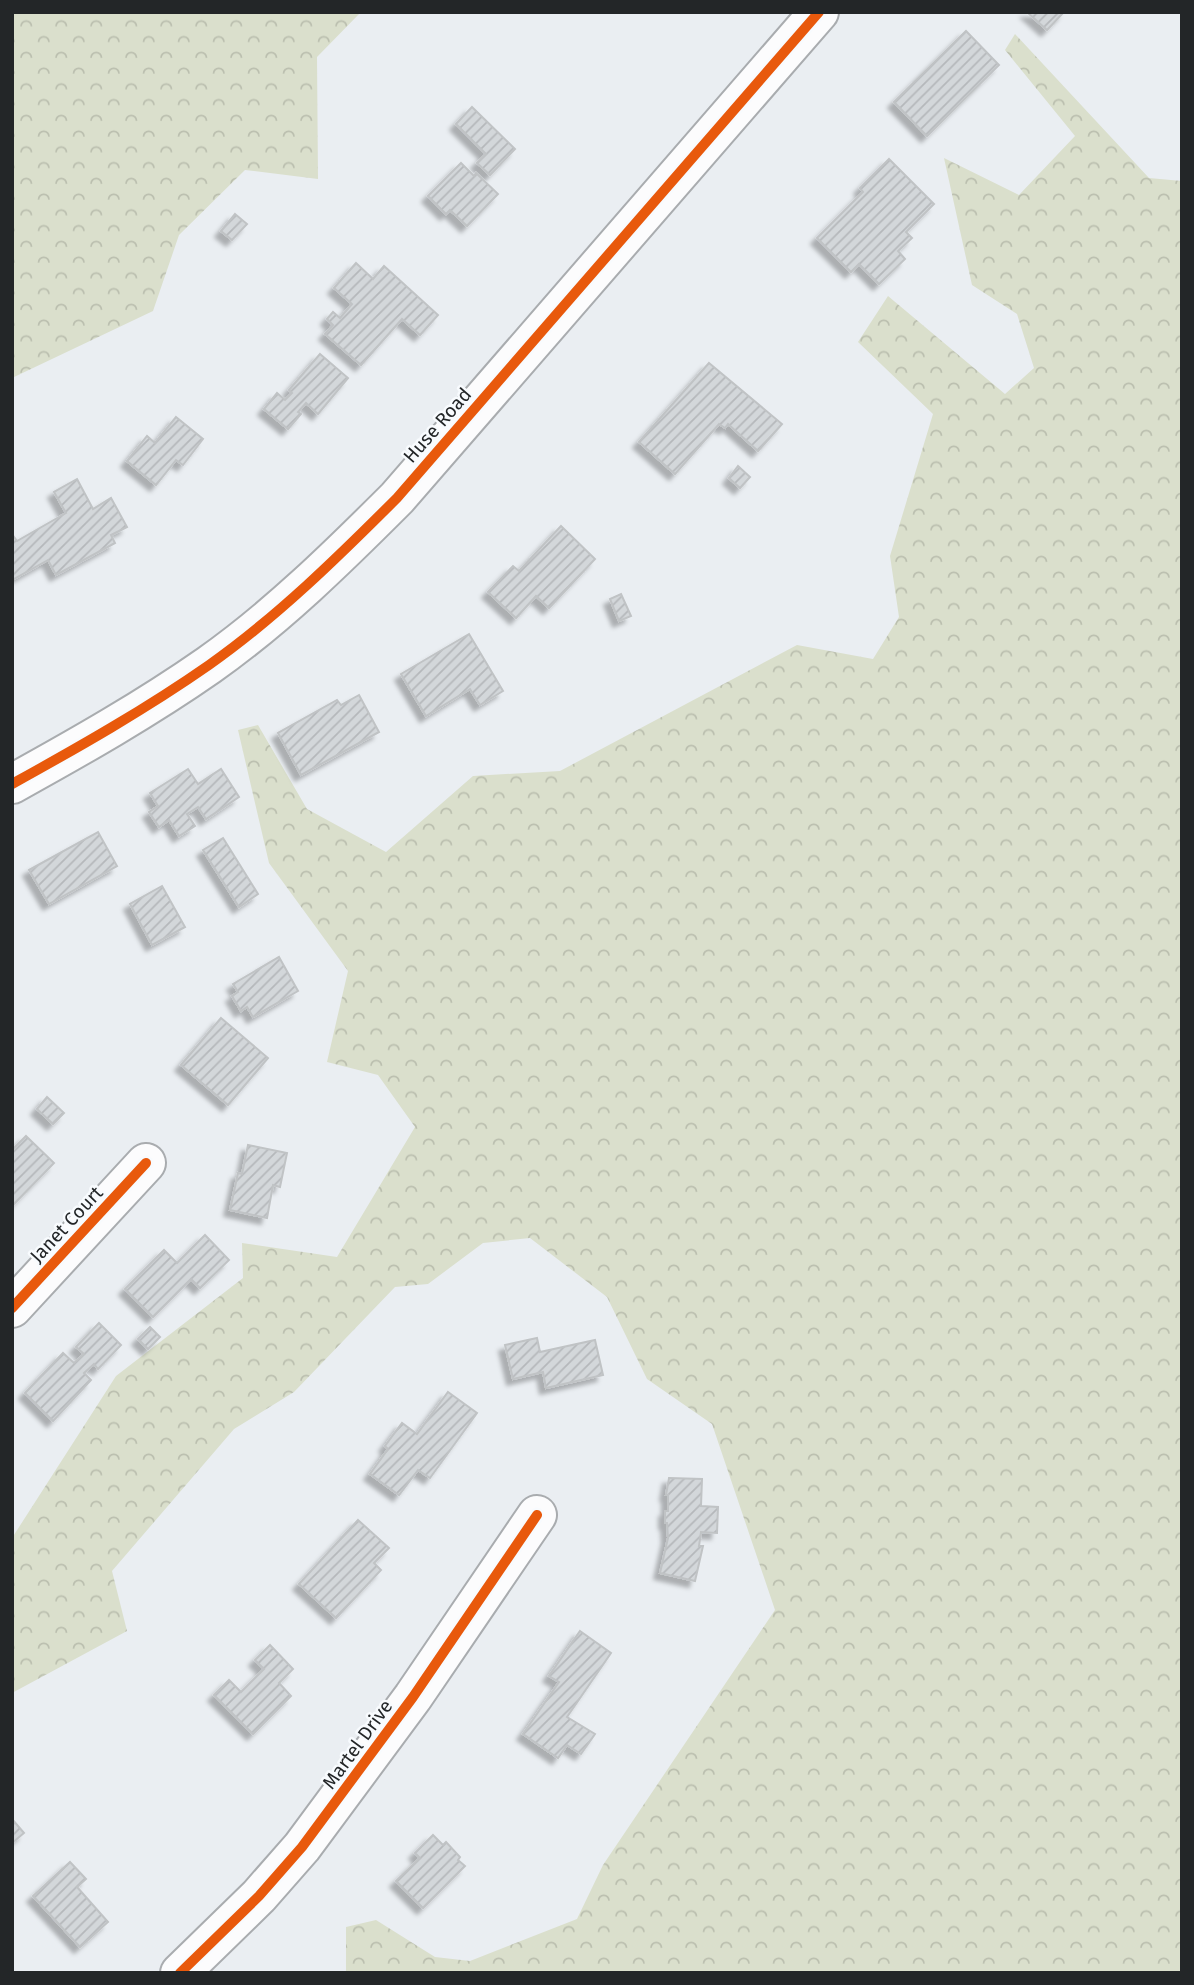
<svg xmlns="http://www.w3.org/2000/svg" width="1194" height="1985" font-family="'Fira Sans',sans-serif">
<defs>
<pattern id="forest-crowns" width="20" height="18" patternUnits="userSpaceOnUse" patternTransform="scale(1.75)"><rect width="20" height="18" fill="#dadfcc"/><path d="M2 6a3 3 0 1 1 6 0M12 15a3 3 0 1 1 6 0" fill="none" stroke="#bbbfaf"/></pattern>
<pattern id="building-hatch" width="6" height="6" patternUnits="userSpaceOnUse" patternTransform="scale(1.75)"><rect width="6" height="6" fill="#d3d7da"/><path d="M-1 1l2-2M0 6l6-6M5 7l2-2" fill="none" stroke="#b5b8bb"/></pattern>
<filter id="shadow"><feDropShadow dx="-6" dy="6" stdDeviation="2" flood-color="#0004"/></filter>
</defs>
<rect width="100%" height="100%" fill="#eaeef2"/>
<g fill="url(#forest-crowns)">
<polygon points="12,12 361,12 317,57 318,179 245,170 179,235 153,311 12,378"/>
<polygon points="1015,34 1149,178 1182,181 1182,1973 346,1973 346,1927 376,1920 435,1957 470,1961 577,1919 603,1865 775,1610 712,1424 647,1379 607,1297 530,1238 483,1243 428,1284 395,1287 294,1392 234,1429 112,1571 127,1631 12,1693 12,1538 116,1376 243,1278 242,1243 337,1257 415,1127 378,1075 327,1062 348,971 269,863 238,730 258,725 307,809 386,852 473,776 560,771 797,645 873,659 899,617 890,556 933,414 858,342 888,296 1005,394 1034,368 1017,314 972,285 944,158 1019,195 1075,136 1005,50"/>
</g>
<g fill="url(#building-hatch)" stroke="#c0c3c5" stroke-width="2" filter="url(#shadow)">
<polygon points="1027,12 1064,12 1047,30"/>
<polygon points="966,31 999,65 927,136 894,102"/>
<polygon points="472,107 515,149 490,175 477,163 486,154 456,124"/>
<polygon points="889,159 934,204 906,232 912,238 898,251 905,259 879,284 859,264 851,272 817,238 863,192 860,188"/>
<polygon points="461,163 474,176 476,173 498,194 467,226 450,210 446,214 428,196"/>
<polygon points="235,214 247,224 232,240 221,231"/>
<polygon points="356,263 373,279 384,266 438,315 420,335 402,319 361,365 325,334 333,325 327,319 333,312 340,318 352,304 334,288"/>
<polygon points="320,354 348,378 318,414 306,403 298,412 301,414 288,429 264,409 277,393 285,400 292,393 289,390"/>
<polygon points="709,363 782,424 758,451 728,424 725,428 719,424 675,474 639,442"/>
<polygon points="176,417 203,439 183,465 176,460 156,485 127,461 147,436 155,443"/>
<polygon points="738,466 750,477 740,488 729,478"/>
<polygon points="77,479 93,509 111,498 127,527 111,535 115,543 56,575 48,560 12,580 12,534 17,541 66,513 54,492"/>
<polygon points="561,526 595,559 549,608 536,596 516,618 488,592 513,566 519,571"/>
<polygon points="621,594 631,616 619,621 610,599"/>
<polygon points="469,634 503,691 480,705 470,689 426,716 401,674"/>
<polygon points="359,695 379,732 301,775 278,733 337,700 341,705"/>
<polygon points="188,769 198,784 221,769 239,797 206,819 198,807 187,814 195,826 179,836 169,820 159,827 149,812 158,806 150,793"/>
<polygon points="98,832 117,866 49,904 29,870"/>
<polygon points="223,838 258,894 239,907 203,850"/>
<polygon points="162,886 185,927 152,945 130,904"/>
<polygon points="279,957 298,991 253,1017 247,1007 241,1011 232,996 238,992 233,984"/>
<polygon points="221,1018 268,1058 228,1105 181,1065"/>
<polygon points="47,1097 64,1113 53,1124 37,1109"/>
<polygon points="26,1136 54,1163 12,1206 12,1150"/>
<polygon points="248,1145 287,1153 280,1187 273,1185 267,1218 230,1210 238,1173 242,1174"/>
<polygon points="205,1235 229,1260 200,1288 191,1279 153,1317 125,1289 164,1250 177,1263"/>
<polygon points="99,1323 121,1345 98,1369 94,1364 84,1373 91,1380 53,1421 25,1393 63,1353 74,1363 84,1354 76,1347"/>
<polygon points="150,1327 160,1337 148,1349 138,1339"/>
<polygon points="537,1338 540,1352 595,1340 603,1375 546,1388 543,1372 513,1379 505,1345"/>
<polygon points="448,1392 477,1413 430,1478 418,1470 399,1495 370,1474 388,1449 385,1446 402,1423 417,1434"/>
<polygon points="669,1478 702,1479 701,1506 718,1507 717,1533 701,1532 699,1546 703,1546 695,1581 660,1573 668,1538 667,1523 665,1523 665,1511 668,1511 668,1495 666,1495"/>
<polygon points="358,1520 389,1548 374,1563 381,1570 336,1618 299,1584"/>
<polygon points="580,1631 611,1653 567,1717 595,1734 581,1754 567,1745 558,1758 523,1734 559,1682 549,1676"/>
<polygon points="270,1645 293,1669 279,1683 291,1696 253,1734 214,1695 229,1680 241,1692 264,1669 255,1660"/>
<polygon points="12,1819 24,1833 12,1843"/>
<polygon points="433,1835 443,1845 446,1842 460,1857 458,1860 465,1866 423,1908 396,1881 420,1858 415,1853"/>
<polygon points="70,1862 86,1879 77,1887 108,1922 80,1947 33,1896"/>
</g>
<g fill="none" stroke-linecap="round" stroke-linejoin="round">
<defs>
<g id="minor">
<path d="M12,784c67,-37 134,-75 197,-119 68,-48 129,-108 188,-167l422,-486"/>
<polyline points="12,1308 146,1163"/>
<polyline points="180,1973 259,1896 302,1847 413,1697 537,1515"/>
</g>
</defs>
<use href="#minor" stroke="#a9acaf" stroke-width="42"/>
<use href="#minor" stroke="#fcfcfd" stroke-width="38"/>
<defs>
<g id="cycleway">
<path d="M12,784c67,-37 134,-75 197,-119 68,-48 129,-108 188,-167l422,-486"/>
<polyline points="12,1308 146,1163"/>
<polyline points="180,1973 259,1896 302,1847 413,1697 537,1515"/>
</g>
</defs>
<use href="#cycleway" stroke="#f8fbfe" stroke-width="15"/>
<use href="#cycleway" stroke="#e8590c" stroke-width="10"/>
</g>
<g text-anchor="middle" stroke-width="5" stroke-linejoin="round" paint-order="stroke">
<g font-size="19" fill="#232628" stroke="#f8fbfe">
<text transform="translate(437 425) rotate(-49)" y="7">Huse Road</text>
<text transform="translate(66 1224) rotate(-47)" y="7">Janet Court</text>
<text transform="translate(357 1744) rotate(-54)" y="7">Martel Drive</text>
</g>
</g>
<rect width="1194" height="1985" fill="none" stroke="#232628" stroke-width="28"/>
</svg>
